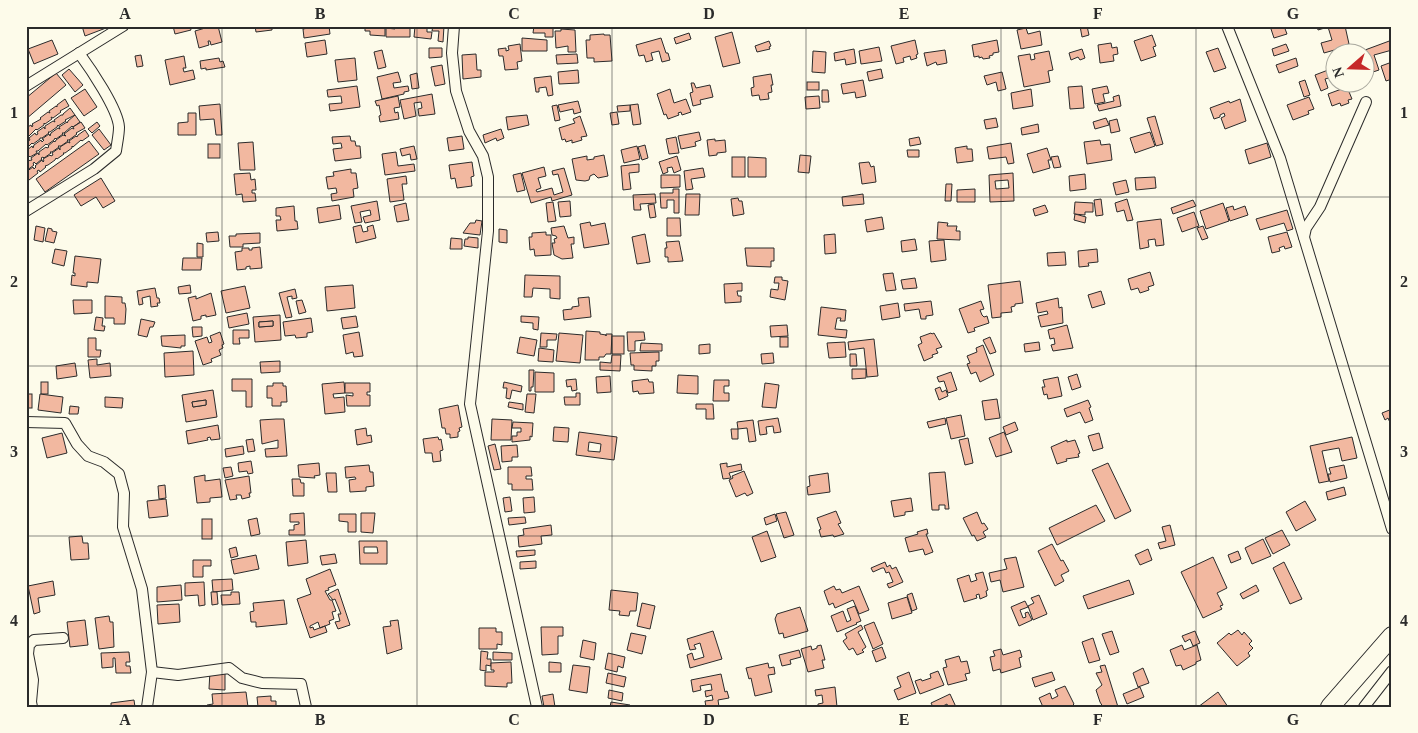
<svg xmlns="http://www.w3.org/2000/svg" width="1418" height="733" font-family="Georgia,serif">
<rect width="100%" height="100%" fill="#fdfbea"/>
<g fill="#f2b8a0" stroke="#2b2b2b" fill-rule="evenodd">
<polygon points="82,26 105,26 106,28 85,36"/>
<polygon points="173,26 190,26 191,30 175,34"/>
<polygon points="212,26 218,26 222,42 211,45 210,41 208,41 209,45 199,48 195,31"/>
<polygon points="255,26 272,26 272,30 256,32"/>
<polygon points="319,26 329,26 330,34 304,38 303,29"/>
<polygon points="365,26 385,26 385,36 370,35 370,31 365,31"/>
<polygon points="396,26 410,26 410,37 386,37 386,28 395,29"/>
<polygon points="415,26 427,26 427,32 432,32 431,39 414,37"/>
<polygon points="433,26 444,26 443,42 438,41 439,31 432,31"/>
<polygon points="534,26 553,26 553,37 545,37 545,33 533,33"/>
<polygon points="1080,26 1087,26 1089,35 1082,37"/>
<polygon points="1270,26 1284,26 1287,34 1274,38"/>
<polygon points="1317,26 1345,26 1349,44 1345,45 1345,47 1324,53 1321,43 1332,40 1328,27 1318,30"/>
<polygon points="1026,28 1028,34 1040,31 1042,45 1021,49 1017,30"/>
<polygon points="561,29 575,30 576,52 568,52 568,46 556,48 555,31 561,31"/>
<polygon points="732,32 740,63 723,67 715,37"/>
<polygon points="689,33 691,39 676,44 674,38"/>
<polygon points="604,34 604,35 610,35 612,61 594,62 594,58 587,58 586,40 590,40 590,35"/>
<polygon points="1152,35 1156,46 1153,47 1156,56 1141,61 1134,41"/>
<polygon points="522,38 547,40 547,51 522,51"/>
<polygon points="661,38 666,53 668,53 670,60 662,62 659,51 651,53 653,60 646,62 644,55 639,56 636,45"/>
<polygon points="52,40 58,54 34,64 28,49"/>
<polygon points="325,40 327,54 307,57 305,43"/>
<polygon points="915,40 918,54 916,55 917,58 911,60 910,56 903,58 904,62 896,64 891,46"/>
<polygon points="997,40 999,52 993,53 993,55 989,56 990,58 983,59 982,57 979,58 979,56 974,57 972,45"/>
<polygon points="1392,40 1392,50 1374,55 1379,70 1373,72 1365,50"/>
<polygon points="769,41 771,46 769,47 770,49 757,52 755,46"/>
<polygon points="1111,43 1112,48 1117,47 1118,54 1113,55 1114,61 1100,63 1098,45"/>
<polygon points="520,44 522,61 517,62 518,69 505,70 503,56 499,56 498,49 506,48 506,51 509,50 508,46"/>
<polygon points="1286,44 1289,51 1274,56 1272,49"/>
<polygon points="879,47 882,61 861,64 859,51"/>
<polygon points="429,48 442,48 442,57 429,58"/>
<polygon points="1218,48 1226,68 1214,72 1206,52"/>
<polygon points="854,49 856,63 846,65 845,59 835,61 834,53"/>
<polygon points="1082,49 1085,58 1080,60 1078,57 1071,60 1069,53"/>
<polygon points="382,50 386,67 378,69 374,52"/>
<polygon points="945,50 947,63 937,65 936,62 927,66 924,53"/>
<polygon points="813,51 826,52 825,73 812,72"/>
<polygon points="1049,51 1053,70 1048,71 1050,82 1024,87 1018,56 1030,54 1031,60 1035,59 1034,54"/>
<polygon points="476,54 477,70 481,70 481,77 463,79 462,55"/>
<polygon points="577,54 578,63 557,64 556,55"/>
<polygon points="141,55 143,66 137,67 135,56"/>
<polygon points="184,56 186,68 183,68 184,72 193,70 195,79 170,85 165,60"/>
<polygon points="219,58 220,62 223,61 225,67 206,70 206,68 201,69 200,61"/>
<polygon points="355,58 357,80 338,82 335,60"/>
<polygon points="1296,58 1298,66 1279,73 1276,65"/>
<polygon points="1392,62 1392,79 1386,81 1381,66"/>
<polygon points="442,65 445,84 435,86 431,67"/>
<polygon points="1336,67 1336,76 1325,79 1328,88 1321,91 1315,75"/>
<polygon points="69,69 83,85 75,92 62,75"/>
<polygon points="881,69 883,78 869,81 867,72"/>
<polygon points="578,70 579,83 559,84 558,72"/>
<polygon points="398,72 401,82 393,83 394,88 408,86 409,91 404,92 404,94 382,99 377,77"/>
<polygon points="1002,72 1006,89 998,91 996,82 987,85 984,76"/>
<polygon points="56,73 66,85 26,119 26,98"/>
<polygon points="417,73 419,88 412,89 410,75"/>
<polygon points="771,74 773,85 771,85 772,92 768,93 769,99 760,100 759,95 752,96 751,88 754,87 753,77"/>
<polygon points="551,76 553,95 548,96 546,87 539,88 539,92 536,92 534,78"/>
<polygon points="863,80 866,96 856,98 855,92 843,94 841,84"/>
<polygon points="1305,80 1310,95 1304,97 1299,82"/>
<rect x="807" y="82" width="12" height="8"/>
<polygon points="691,83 694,83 696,88 710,85 713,97 700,100 701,104 693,106 690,93 693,92"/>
<polygon points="357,86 360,107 330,111 329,104 342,103 341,96 328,97 327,90"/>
<polygon points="1082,86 1084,108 1070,109 1068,87"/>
<polygon points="1107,86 1109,93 1103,94 1105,102 1095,104 1092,89"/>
<polygon points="1347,87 1352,99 1348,100 1349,103 1341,106 1340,103 1332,106 1328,94"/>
<polygon points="85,89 97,107 84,116 71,98"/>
<polygon points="670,89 674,103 686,99 691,112 682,115 681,112 678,113 679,115 668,119 666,114 664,115 657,94"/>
<polygon points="1031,89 1033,106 1013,109 1011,93"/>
<polygon points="822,90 828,90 829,102 822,102"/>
<polygon points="432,94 435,114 419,116 418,109 422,108 421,102 414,103 416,116 404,119 400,100"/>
<polygon points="1119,95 1121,106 1099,111 1097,105 1114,101 1113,97"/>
<polygon points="398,96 400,107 394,108 395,113 398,112 399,119 380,122 379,116 381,115 379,105 377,106 375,101"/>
<polygon points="819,96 820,108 806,109 805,97"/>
<polygon points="1309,97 1314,109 1308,111 1309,114 1293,120 1287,105"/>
<polygon points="65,99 69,106 60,111 61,112 53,118 51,117 52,119 45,124 44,123 44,125 37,130 36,129 29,136 28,135 26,136 26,128 31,125 32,127 33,125 32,124 41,119 40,118 48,112 50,113 49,111 56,106 57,107 57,105"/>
<polygon points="1240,99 1246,121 1225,129 1221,118 1225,116 1224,113 1220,115 1220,117 1214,119 1210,108 1229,101 1230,103"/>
<polygon points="578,101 581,112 574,114 573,109 560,112 558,105"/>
<polygon points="220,104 222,135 216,135 214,119 200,120 199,106"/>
<polygon points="638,104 641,124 633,125 630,105"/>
<polygon points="557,105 560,120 555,121 552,106"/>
<polygon points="630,105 630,111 618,112 617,106"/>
<polygon points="70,108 75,115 65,120 66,121 58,126 58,125 57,127 50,132 48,132 49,133 42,138 40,138 40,139 33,144 32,143 26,149 26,140 28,141 30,140 29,138 35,133 36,135 38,134 37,132 44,127 45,129 45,126 53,121 55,122 54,120 61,115 63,115 63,114"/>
<polygon points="617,112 619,124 612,125 610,113"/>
<polygon points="188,113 196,113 196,135 178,135 178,123 188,122"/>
<polygon points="75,115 80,122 73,127 72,126 64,133 62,133 63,134 56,139 55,138 54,140 47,145 46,144 38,151 36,151 37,153 30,157 29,156 27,157 29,158 26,160 26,151 32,146 33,148 34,145 41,140 42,142 44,140 42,139 49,134 50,136 51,133 58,128 60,129 59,127 67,122 67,123 68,121"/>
<polygon points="527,115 529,125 508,130 506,117"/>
<polygon points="580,116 587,136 581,137 582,140 572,143 572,140 566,142 565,139 562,140 559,128 575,123 573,119"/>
<polygon points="1155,116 1163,144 1156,146 1147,118"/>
<polygon points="996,118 998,127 986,129 984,120"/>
<polygon points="1106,118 1109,125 1095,129 1093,122"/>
<polygon points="1117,119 1120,131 1111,133 1109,121"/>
<polygon points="81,122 85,128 76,133 77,134 69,140 67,140 68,141 61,146 58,146 59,147 52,152 50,152 51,153 44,158 43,157 41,158 42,159 36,164 34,162 33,164 34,165 26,171 26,161 32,160 31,158 38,153 39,155 39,152 46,147 47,148 49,147 48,146 54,141 55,142 56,140 63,135 66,136 64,134 72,128 74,129 73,127"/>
<polygon points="97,122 100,126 92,133 88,129"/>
<polygon points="1038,124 1039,132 1022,135 1021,128"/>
<polygon points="99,129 111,145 104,150 92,135"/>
<polygon points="501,129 504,138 497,141 496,138 485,143 483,135"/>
<polygon points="85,130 89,136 82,141 81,140 73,147 72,146 72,148 65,153 63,153 64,154 57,159 56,158 55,160 48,165 45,166 46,167 40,172 39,170 37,171 38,173 29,180 26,176 26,172 33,167 34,169 36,167 35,166 42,160 43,162 44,161 43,159 50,155 51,156 53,155 52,153 59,148 60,150 60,147 68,142 70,143 69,141 76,136 77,137 78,135"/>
<polygon points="699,132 701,140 695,142 696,146 681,149 678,136"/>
<polygon points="1150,132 1155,146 1135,153 1130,138"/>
<polygon points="350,136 351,141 355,141 356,146 360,146 361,158 335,161 333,149 342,148 341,143 333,144 332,137"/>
<polygon points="462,136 464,149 449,151 447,138"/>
<polygon points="676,137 679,153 669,154 666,139"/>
<polygon points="919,137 921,144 910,146 909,139"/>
<polygon points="715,139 715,141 725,140 726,152 717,153 717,155 709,156 707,140"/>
<polygon points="1100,140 1101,145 1110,144 1112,160 1087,164 1084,142"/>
<polygon points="89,141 99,154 45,192 36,179"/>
<polygon points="253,142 255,170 240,170 238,143"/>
<polygon points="1011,143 1014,163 1008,164 1006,157 989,159 987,147"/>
<polygon points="1267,143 1271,157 1249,164 1245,150"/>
<rect x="208" y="144" width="12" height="14"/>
<polygon points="645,145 648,158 642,160 638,147"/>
<polygon points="414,146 417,159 411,160 410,154 402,156 400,149"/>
<polygon points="637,146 640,159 624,163 621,150"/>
<polygon points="967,146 967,149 972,149 973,161 957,163 955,148"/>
<polygon points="1047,148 1051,160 1048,160 1050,168 1033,173 1027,154"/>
<polygon points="907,150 919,150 919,157 908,157"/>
<polygon points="396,152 398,166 414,164 415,171 385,175 382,154"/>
<polygon points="604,155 608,176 598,178 594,174 590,176 589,180 585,181 576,180 572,159 587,156 587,160 594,159 594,157"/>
<polygon points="800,155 811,156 809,173 798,172"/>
<polygon points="677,156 681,170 674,173 672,167 667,168 668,172 663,174 659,162"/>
<polygon points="1058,156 1061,167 1054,168 1051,157"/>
<rect x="732" y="157" width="13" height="20"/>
<polygon points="748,157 766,158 766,177 748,177"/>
<polygon points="472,162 474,176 471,177 472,186 457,188 455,178 451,179 449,165"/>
<polygon points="869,162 871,167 874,166 876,182 862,184 859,163"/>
<polygon points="639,164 639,172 629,173 631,189 623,190 621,166"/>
<polygon points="544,167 546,176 538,178 541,188 536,190 537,192 552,188 554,195 563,192 558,174 553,175 552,171 564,168 572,195 552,201 551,197 531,203 522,173"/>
<polygon points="703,168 705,177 691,179 693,189 686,190 684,171"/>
<polygon points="351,169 351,173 356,173 358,188 353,189 354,197 332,201 331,194 337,193 336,188 328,189 326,177 334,176 333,172"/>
<polygon points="250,173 251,180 255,179 256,190 252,190 252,193 255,193 256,201 243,202 242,194 236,195 234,174"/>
<polygon points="521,173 525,190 517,192 513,175"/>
<path d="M1013,173l1,28 -24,1 -1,-27zM1008,180l1,8 -13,1 -1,-8z"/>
<polygon points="1085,174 1086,189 1070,191 1069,176"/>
<polygon points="661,175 680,175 680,187 661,188"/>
<polygon points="406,176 407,184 402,184 404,200 390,202 387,179"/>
<polygon points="1155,177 1156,188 1136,190 1135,178"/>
<polygon points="101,178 115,201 103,208 96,197 81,206 74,195"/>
<polygon points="1126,180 1129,192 1116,195 1113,183"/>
<polygon points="946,184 952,184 951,201 945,201"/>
<polygon points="673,189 679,189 679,213 674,213 674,200 667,200 667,208 661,208 660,193 673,193"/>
<polygon points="975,189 975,202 957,202 957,190"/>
<polygon points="655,194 656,203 640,204 641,210 634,210 633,195"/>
<polygon points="686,194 700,194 699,215 685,215"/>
<polygon points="863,194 864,204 843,206 842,197"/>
<polygon points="738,198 739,201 742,201 744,214 733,216 731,199"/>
<polygon points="1101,199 1103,215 1096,216 1094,200"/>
<polygon points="1127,199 1133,220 1127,221 1124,210 1117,212 1115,203"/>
<polygon points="1193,200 1196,206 1173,214 1171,208"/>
<polygon points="377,201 380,220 365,223 363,217 371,215 370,210 360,212 362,222 355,223 351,206"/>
<polygon points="570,201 571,216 560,217 558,202"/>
<polygon points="553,202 556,221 548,222 546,203"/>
<polygon points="1075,202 1093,203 1093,212 1085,212 1085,215 1074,214"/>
<polygon points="406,203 409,220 397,222 394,206"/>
<polygon points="1223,203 1229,221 1206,229 1200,211"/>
<polygon points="654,204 656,217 650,218 648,205"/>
<polygon points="339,205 341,219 319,223 317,208"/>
<polygon points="1045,205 1048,212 1035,216 1033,209"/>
<polygon points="294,206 295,221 297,221 298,229 277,231 276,220 281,220 280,216 276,216 276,208"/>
<polygon points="1233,206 1234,210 1245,206 1248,215 1230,221 1226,208"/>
<polygon points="1287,210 1293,229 1287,231 1284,223 1260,230 1256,219"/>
<polygon points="1194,212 1199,226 1182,232 1177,218"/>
<polygon points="1075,214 1086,217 1085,223 1074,220"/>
<polygon points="882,217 884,229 867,232 865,220"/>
<polygon points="667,218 680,218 681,236 667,236"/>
<polygon points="1161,219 1164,245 1156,246 1155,239 1148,240 1149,247 1140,249 1137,222"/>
<polygon points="476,220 482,221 480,235 463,233 470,223 475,223"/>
<polygon points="590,222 591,226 605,223 609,244 584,248 580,224"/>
<polygon points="938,222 948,223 947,226 957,226 956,231 960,231 960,240 937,239"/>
<polygon points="361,225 363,232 368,231 367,227 373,225 376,238 356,243 353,227"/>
<polygon points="36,226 45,228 43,242 34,240"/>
<polygon points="564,226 568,238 574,237 574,244 571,244 573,258 562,259 554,255 552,243 555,243 554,239 557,238 556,236 552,235 551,228"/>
<polygon points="1203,226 1208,238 1202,240 1197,228"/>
<polygon points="48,228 52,229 52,231 57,232 54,243 45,241"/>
<polygon points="499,229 507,230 507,243 499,242"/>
<polygon points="218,232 219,241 207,242 206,233"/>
<polygon points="546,232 546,235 551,235 551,255 535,256 534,249 530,250 529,237 532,237 532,233"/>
<polygon points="1287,232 1292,247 1285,249 1284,246 1279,248 1280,251 1272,253 1268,237"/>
<polygon points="260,233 260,243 243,244 243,247 230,247 229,236 236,236 236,234"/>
<polygon points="645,234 650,262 637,264 632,237"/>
<polygon points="835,234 836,253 825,254 824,235"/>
<polygon points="468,237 478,238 478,248 464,246 465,239 468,239"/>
<polygon points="451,238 462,239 462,249 450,249"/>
<polygon points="915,239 917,250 902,252 901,241"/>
<polygon points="944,240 946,260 931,262 929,241"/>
<polygon points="679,241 683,261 668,262 668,257 665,257 665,248 667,248 666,242"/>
<polygon points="197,243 203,244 203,257 197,257"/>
<polygon points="260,247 262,268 250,269 250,266 246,267 246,269 237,270 235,252 242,251 242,248 249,248 249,250 252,250 252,248"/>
<polygon points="745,248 774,248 774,261 771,261 771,267 747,266"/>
<polygon points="55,249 67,251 64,266 52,263"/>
<polygon points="1097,249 1098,262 1088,263 1089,266 1079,267 1078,251"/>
<polygon points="1065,252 1066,265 1048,266 1047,253"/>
<polygon points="75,256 101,259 98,283 87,282 87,287 71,285 72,275 75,276 75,273 73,273"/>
<polygon points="183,258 202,258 201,270 182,270"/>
<polygon points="1150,272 1154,285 1148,287 1149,290 1140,293 1138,288 1131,290 1128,279"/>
<polygon points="893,273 896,290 886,291 883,274"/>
<polygon points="525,275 560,276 560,299 550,298 550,289 533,288 532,297 524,297"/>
<polygon points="775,277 782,277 782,280 788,281 785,300 770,297 771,289 778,290 779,283 774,283"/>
<polygon points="915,278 917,288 903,289 901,280"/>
<polygon points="1020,281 1023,303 1015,304 1015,306 1011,307 1012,312 1001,313 1001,317 992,318 988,285"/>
<polygon points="742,283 742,291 737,291 738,296 741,296 741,302 725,303 724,284"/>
<polygon points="190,285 191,293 179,294 178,287"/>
<polygon points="353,285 355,308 327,311 325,287"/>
<polygon points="245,286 250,308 226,313 221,291"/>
<polygon points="155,288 157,298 159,298 160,303 157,303 158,306 151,307 150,296 142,298 143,304 139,305 137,291"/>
<polygon points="295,289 297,298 292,299 292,296 287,297 292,317 286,318 279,293"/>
<polygon points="1101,291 1105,304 1092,308 1088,295"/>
<polygon points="211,293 216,315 206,317 206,315 201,316 201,319 193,321 188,298 196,296 196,299"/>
<polygon points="105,296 122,297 122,303 125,303 126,309 125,324 114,324 114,318 105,318"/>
<polygon points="589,297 591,317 564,320 563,310 572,309 572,307 579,306 578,298"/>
<polygon points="1058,298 1059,308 1062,307 1063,323 1041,327 1038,316 1048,314 1047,311 1038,313 1036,303"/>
<polygon points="73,300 92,300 92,313 74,314"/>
<polygon points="302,300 306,312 299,314 296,301"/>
<polygon points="931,301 933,315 926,316 926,319 921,319 919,309 905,311 904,304"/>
<polygon points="981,301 984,309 980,310 982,315 984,317 987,316 989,323 974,328 975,331 968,333 959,309"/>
<polygon points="898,303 900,317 882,320 880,306"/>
<polygon points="821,307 846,310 845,321 840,321 841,318 837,318 835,329 847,330 846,338 818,335"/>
<polygon points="247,313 249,324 229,328 227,317"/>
<path d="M280,315l1,25 -26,2 -2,-25zM273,321v5l-14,1v-5z"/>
<polygon points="356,316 358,327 343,329 341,318"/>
<polygon points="521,316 539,317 538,330 533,329 533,323 521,322"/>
<polygon points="96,317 103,318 102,326 105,326 104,331 94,330"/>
<polygon points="311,318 313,332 307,333 307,337 296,338 295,335 285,336 283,322"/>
<polygon points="141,319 155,322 153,327 150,327 147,337 138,335"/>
<polygon points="273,321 273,326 259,327 259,322"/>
<polygon points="787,325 788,336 771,337 770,326"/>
<polygon points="1067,325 1073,348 1053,351 1051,345 1055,344 1054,338 1050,339 1048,330"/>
<polygon points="192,327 202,327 202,336 193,337"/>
<polygon points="233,330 249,330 249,338 239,338 240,344 233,344"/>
<polygon points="586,331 600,332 600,334 606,335 606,336 606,334 612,334 611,354 606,354 604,357 599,357 599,360 585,360"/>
<polygon points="220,332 224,344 222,345 223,348 219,350 221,355 211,359 212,362 203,365 195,341 207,337 209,343 212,342 210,336"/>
<polygon points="359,332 363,356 354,357 353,352 346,354 343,335"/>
<polygon points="627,332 644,332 645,340 635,341 635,351 628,351"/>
<polygon points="541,333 557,334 556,340 547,340 547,347 540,347"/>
<polygon points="559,333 583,335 580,363 556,361"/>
<polygon points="931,333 932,334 934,333 942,347 936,349 938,353 932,355 933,357 924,361 918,345 922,343 920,337"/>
<polygon points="185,335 185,346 181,346 181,348 162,346 161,336"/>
<rect x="612" y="336" width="12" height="18"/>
<polygon points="520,337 537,340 534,356 517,353"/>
<rect x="780" y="337" width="8" height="10"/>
<polygon points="990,337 996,352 990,354 983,340"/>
<polygon points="88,338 96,338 96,350 101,350 100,357 88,357"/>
<polygon points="874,339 878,376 867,377 864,348 849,350 848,342"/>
<polygon points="845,342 846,357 829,358 827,343"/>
<polygon points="1039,342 1040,350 1025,352 1024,344"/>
<polygon points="641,343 662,344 662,351 640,351"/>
<polygon points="710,344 710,353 699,354 699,345"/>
<polygon points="983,345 994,375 980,382 976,372 971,374 967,364 970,363 967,356 977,352 976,348"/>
<polygon points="539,348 554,350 553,362 538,361"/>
<polygon points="193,351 194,375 165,377 164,353"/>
<polygon points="659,352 659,361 656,361 656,366 652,366 652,371 634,370 634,365 631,365 630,353"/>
<polygon points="773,353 774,363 762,364 761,354"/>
<polygon points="850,354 856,354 857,366 850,366"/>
<polygon points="612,355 621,355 620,371 600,370 600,362 611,363"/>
<polygon points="97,359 97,365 110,363 111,376 90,378 88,360"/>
<polygon points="280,361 280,372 261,373 260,362"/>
<polygon points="75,363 77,376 57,379 56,366"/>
<polygon points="852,369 866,369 866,378 852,379"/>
<polygon points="529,370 534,370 533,387 531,387 531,391 529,391"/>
<polygon points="535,372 554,373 554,392 535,392"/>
<polygon points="951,372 957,390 948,393 944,381 939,382 937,377"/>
<polygon points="1077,374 1081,387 1072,390 1068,377"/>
<polygon points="678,375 698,376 698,394 677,393"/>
<polygon points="610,376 611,392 597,393 596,377"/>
<polygon points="1058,377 1062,396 1048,399 1047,394 1044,395 1042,387 1045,387 1043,380"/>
<polygon points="232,379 252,379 252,407 246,407 246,391 232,391"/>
<polygon points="576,379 577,390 572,391 571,386 567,387 566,380"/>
<polygon points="648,379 649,382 653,382 654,393 639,394 638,391 633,392 632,381"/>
<polygon points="714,380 729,380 729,386 724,386 724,393 729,393 729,401 713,401"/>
<rect x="41" y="382" width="7" height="12"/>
<polygon points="344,382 345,393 333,394 334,398 344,397 345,412 325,414 322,384"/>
<polygon points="504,382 522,386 521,392 512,390 510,399 506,398 507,388 503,388"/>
<polygon points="273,383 283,383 283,386 286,386 287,402 281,402 281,406 272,406 272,398 267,398 267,386 273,386"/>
<polygon points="345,383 370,383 370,392 367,392 367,395 370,395 370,406 347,406 346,395 353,396 353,393 345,393"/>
<polygon points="765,383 779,385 776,408 762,407"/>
<polygon points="940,387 942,392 946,390 948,396 939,400 935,389"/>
<path d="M213,390l4,27 -31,5 -4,-27zM206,400v5l-13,2 -1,-5z"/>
<polygon points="576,393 580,393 580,405 565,405 564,397 576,397"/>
<rect x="26" y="394" width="6" height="14"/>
<polygon points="40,394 63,397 61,413 38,410"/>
<polygon points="527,394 536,394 534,413 525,412"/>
<polygon points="105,397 123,398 122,408 105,407"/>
<polygon points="997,399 1000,418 985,420 982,401"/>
<polygon points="206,400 206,405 193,407 192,402"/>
<polygon points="1088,400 1091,407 1089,408 1093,420 1085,423 1080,412 1067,417 1064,409"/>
<polygon points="509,402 523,404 523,410 508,407"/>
<polygon points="696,404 713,404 714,419 706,419 706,409 696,409"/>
<polygon points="458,405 462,427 459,428 460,431 458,432 458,437 450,438 450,434 446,434 445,428 442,428 439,409"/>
<polygon points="70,406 79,407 78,414 69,414"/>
<polygon points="1392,409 1392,424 1391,425 1388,418 1385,420 1382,413"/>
<polygon points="961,415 965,436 951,439 946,418"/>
<polygon points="778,418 781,432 774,433 773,426 766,427 767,434 760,435 758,421"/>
<polygon points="945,418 946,424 929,428 927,422"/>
<polygon points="276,419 284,419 287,456 266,457 265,449 278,448 278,440 262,444 260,420"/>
<polygon points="492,419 512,420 511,440 491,440"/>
<polygon points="753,420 756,441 749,442 747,428 738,429 737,422"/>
<polygon points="513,422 533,423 532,437 530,436 530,440 512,442 512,436 517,436 517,432 521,432 521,428 512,428"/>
<polygon points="1015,422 1018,430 1006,435 1003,427"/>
<polygon points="218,425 220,439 211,440 210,437 207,438 208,440 188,444 186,431"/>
<polygon points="554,427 569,428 568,442 553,441"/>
<polygon points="366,428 367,436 371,435 372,442 357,445 355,430"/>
<polygon points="731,429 738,429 738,439 732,439"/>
<path d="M579,432l38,5 -3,23 -38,-5zM589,442l12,2 -1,8 -12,-1z"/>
<polygon points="1004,432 1012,452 996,457 989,438"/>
<polygon points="62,433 67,453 47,458 42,438"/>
<polygon points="1099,433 1103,448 1093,451 1088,436"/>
<polygon points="438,437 439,440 441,439 443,450 440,451 441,461 433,462 432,453 425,453 423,439"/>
<polygon points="1352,437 1357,458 1342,461 1339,448 1322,451 1329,481 1319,483 1310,446"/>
<polygon points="968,438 973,463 965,465 959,440"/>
<polygon points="253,439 255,451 248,452 246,440"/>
<polygon points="1067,440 1067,442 1075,440 1080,453 1078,454 1079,457 1066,459 1067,461 1057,464 1051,447"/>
<polygon points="495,444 501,469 494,470 488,446"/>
<polygon points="517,445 518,457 512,457 512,461 502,462 501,446"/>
<polygon points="243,446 244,454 226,457 225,449"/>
<polygon points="251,461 253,473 248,474 247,471 239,472 238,463"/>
<polygon points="319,463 320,475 314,476 315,478 299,477 298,465"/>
<polygon points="727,463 727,467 741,464 742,470 729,473 731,478 723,479 720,464"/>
<polygon points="1108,463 1131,511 1115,519 1092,470"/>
<polygon points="369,465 370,472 373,472 374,486 366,487 366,491 350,492 349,480 356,479 355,477 346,478 345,467"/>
<polygon points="1344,465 1347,478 1330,482 1328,474 1331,474 1329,468"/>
<polygon points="231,467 233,476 225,478 223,468"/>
<polygon points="508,467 531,467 532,476 526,476 526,479 532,479 533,490 512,490 512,484 508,484"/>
<polygon points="744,471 753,493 747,496 745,493 736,497 729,480 733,478 732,476"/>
<polygon points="945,472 949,509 945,509 945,505 939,505 939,510 932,510 929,473"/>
<polygon points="326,473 336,473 337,492 328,492"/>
<polygon points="828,473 830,492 808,495 807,487 810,486 809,476"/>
<polygon points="205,475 205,481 220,479 222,497 210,498 210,502 197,503 194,477"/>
<polygon points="249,476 251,493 249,493 250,497 242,499 241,495 236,495 237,499 230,500 225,480"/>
<polygon points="292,479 300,479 301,483 304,483 304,496 293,496"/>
<polygon points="165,485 166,498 159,499 158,486"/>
<polygon points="1344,487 1346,495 1328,500 1326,492"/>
<polygon points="510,497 512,511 505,512 503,498"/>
<polygon points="534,497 535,512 524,513 523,498"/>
<polygon points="911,498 913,511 905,512 905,515 894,517 891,501"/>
<polygon points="166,499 168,516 149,518 147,501"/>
<polygon points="1305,501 1316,520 1296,531 1286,512"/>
<polygon points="1096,505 1105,521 1057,545 1049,528"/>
<polygon points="836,511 841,523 838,524 844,534 834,537 833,535 821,537 819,530 821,529 817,518"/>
<polygon points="786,512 794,535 784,538 776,514"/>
<polygon points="977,512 982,524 984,523 988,529 983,532 986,537 977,541 974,535 972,536 963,518"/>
<polygon points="304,513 305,535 289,535 289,530 294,530 294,525 299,524 299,522 290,522 290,514"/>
<polygon points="361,513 375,513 373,533 361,532"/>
<polygon points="339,514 356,514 356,532 348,532 348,522 339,521"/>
<polygon points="775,514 777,521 766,525 764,518"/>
<polygon points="525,517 526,523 509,525 508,518"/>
<polygon points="257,518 260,534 251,536 248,520"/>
<rect x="202" y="519" width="10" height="20"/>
<polygon points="551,525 552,535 541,536 542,544 519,547 518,536 524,535 523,529"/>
<polygon points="1170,525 1175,545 1160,549 1158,543 1166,541 1162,527"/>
<polygon points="927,529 928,534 926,534 933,552 925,555 923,549 909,552 905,538 918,534 917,532"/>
<polygon points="1282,530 1290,545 1273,554 1265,538"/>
<polygon points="767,531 776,557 761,562 752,537"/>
<polygon points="82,536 83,543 88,543 89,559 71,560 69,537"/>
<polygon points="1263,539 1271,556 1252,564 1245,548"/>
<polygon points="306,540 308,563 288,566 286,542"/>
<path d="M359,541h28v23h-27zM364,547h13l1,6h-14z"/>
<polygon points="1052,544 1061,561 1063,560 1069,571 1061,575 1064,581 1055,586 1038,551"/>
<polygon points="236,547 238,556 231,558 229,549"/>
<polygon points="1148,549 1152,560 1140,565 1135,555"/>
<polygon points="535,550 535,555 517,557 516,551"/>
<polygon points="1238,551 1241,559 1231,563 1228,555"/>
<polygon points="335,554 337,563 322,565 320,556"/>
<polygon points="256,555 259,569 234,574 231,560"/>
<polygon points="1016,557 1024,587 1003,592 1000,580 991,582 989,573 1007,569 1004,559"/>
<polygon points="1213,557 1227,588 1217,593 1223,605 1220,606 1222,609 1203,618 1181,572"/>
<polygon points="193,560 211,560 211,566 203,566 203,577 193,577"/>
<polygon points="536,561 536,568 520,569 520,562"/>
<polygon points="885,562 887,567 890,565 892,569 896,567 903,582 889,588 887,584 893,582 889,572 886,573 884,568 882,568 873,572 871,568"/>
<polygon points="1284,562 1302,599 1290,604 1273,568"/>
<polygon points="330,569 336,585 328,588 329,590 325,591 330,600 332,600 336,611 332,612 334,619 329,621 330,624 320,628 318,622 310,626 310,628 313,627 314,630 325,626 327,632 310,638 297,599 311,594 306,579"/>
<polygon points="983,572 988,590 986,591 987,596 980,599 979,594 976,595 977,598 964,602 957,579 969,575 971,582 977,580 975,574"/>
<polygon points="232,579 233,590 213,592 212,580"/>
<polygon points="1129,580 1134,594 1088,609 1083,596"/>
<polygon points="53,581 55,595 38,598 40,612 34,614 28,586"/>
<polygon points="204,582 205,605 199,606 198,595 185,596 185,583"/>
<polygon points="181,585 182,600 157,602 157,587"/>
<polygon points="1256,585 1259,591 1243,599 1240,594"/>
<polygon points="834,586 836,590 840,589 842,593 859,586 869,610 859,614 853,600 835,608 833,603 829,605 824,591"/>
<polygon points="338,589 350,625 338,629 335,622 340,621 338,614 341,614 335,599 333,600 328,594"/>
<polygon points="611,590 638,593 636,611 630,611 629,616 619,615 620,611 609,610"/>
<polygon points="211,592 217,592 218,604 212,605"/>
<polygon points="231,592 239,592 240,604 222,605 221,595 231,595"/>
<polygon points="912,593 917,609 912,611 907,595"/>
<polygon points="1039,595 1047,614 1033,620 1028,606 1034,603 1031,598"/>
<polygon points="907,597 912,613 892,619 888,603"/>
<polygon points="284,600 287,624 256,627 256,622 251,622 250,612 254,611 253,603"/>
<polygon points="1025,601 1028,607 1020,610 1023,618 1026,617 1025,613 1028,612 1032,620 1019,626 1011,607"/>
<polygon points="642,603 655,606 650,629 637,626"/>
<polygon points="179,604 180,622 158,624 157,605"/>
<polygon points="855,606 861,621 856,623 857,624 837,632 831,616 843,611 847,622 851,620 847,609"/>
<polygon points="800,607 808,631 784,638 783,633 779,634 775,619 777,614"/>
<polygon points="109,616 110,622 113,622 114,647 99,649 95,618"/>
<polygon points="85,620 88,645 70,647 67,622"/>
<polygon points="398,620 402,649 387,654 383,627 391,626 390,621"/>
<polygon points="874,622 883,644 873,649 864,626"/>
<polygon points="861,625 863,629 858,632 866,647 862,650 864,652 857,655 853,648 849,650 843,641 847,638 845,634"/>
<polygon points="541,627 563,627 563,636 558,636 558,654 542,655"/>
<polygon points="479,628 496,628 496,632 502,632 502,645 497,644 497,649 479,649"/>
<polygon points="1238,630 1242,635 1244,632 1252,641 1249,644 1253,648 1248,653 1250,656 1237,666 1217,643 1229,633 1231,635"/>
<polygon points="713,631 722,659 690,668 687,655 692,653 694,660 704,657 700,643 694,645 696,649 690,650 687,639"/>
<polygon points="1112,631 1119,652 1110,655 1102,634"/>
<polygon points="1195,631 1200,643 1193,646 1190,639 1185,642 1182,636"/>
<polygon points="631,633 646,636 642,654 627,650"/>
<polygon points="1093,638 1100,660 1089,663 1082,642"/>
<polygon points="583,640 596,643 594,660 580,657"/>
<polygon points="821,645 825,660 822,660 824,668 808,672 801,649 811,646 812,650 817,648 817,646"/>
<polygon points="1182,645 1184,650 1197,645 1201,660 1196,662 1196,664 1183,670 1181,665 1176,666 1170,650"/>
<polygon points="882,647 886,658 876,662 872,651"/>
<polygon points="1001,649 1003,655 1020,650 1022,657 1019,658 1021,667 1001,673 1000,669 993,671 990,657 995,656 993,651"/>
<polygon points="799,650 801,657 790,660 791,664 782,666 779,655"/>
<polygon points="481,651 488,652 487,659 491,659 491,666 486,665 486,671 480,670"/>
<polygon points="129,652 130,662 126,662 126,666 130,666 131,673 116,673 115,658 113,658 113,667 102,668 101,653"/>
<polygon points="493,652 512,653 512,660 493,660"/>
<polygon points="608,653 625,657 623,668 618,666 617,672 605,669"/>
<polygon points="959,656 961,662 967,661 970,673 965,674 967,680 948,685 943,668 947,667 945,660"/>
<polygon points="511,662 512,683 507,683 507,687 485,686 485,672 494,672 494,670 491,670 491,663"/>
<polygon points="549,662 561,663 561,672 549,672"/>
<polygon points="768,663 769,668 774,667 775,674 768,675 772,692 755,696 751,678 749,679 746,668"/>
<polygon points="573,665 590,667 587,693 569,690"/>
<polygon points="1105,665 1118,707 1103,707 1100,702 1096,690 1102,685 1096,673 1102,672 1100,666"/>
<polygon points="1143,668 1149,683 1138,687 1133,673"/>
<polygon points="210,671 225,672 225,690 209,689"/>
<polygon points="938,671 944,685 920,694 915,681 921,679 922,681 931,678 930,674"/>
<polygon points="909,672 916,693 898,700 894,690 901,687 897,677"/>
<polygon points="1052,672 1055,680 1035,687 1032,678"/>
<polygon points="608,673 626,677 624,687 606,683"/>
<polygon points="721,674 725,692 727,691 729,698 718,700 719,707 706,707 705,701 713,700 712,695 706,697 705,691 712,690 711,684 700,686 701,690 693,692 691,680"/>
<polygon points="1065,686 1074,704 1071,707 1043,707 1039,698 1050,693 1052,699 1058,696 1055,690"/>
<polygon points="835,687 837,707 818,707 818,704 823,703 822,695 816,696 815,690"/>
<polygon points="1140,687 1144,697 1127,704 1123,694"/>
<polygon points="609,690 623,693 622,701 608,698"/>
<polygon points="246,692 248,707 207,707 207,705 213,704 212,694"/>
<polygon points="1218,692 1228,707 1215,707 1213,705 1211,707 1198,707"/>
<polygon points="553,694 555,707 544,707 542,696"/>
<polygon points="950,694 956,707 948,707 947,704 941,707 933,707 931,703"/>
<polygon points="271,696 271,701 276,701 276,707 258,707 257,697"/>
<polygon points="134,700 135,707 111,707 111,703"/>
<polygon points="611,702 630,705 629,707 610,707"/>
</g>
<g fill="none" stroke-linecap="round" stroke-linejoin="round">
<defs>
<g id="street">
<polyline points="454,26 452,53 456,91 469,131 483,156 488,177 488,231 470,404 537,707"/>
<polyline points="1227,26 1280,158 1392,529"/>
<polyline points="26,86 123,26"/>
<path d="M26,211l68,-42 22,-18c1,-8 3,-16 3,-24 -1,-18 -29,-59 -40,-74"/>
<polyline points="1304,237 1306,228 1320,207 1366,102"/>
<polyline points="26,422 65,423 77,444 88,456 104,462 119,474 124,493 123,527 142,589 152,672 147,707"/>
<polyline points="152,672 178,675 229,668 242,678 262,683 301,684 306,707"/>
<polyline points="32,707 31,702 33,680 28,654 29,645 34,640 63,638"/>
<polyline points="1364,707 1392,671"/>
</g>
<polyline id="highway" points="1330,707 1392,636"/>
</defs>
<use href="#street" stroke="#2b2b2b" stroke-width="12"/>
<use href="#highway" stroke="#2b2b2b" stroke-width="20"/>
<use href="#street" stroke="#fdfbea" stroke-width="10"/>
<use href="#highway" stroke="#fdfbea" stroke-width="18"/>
</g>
<path fill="none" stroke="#2b2b2b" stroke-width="1" stroke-opacity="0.55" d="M222,26v681M417,26v681M612,26v681M806,26v681M1001,26v681M1196,26v681M26,197h1366M26,366h1366M26,536h1366"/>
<rect width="1418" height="733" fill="none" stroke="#fdfbea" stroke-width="55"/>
<g transform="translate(1350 68) rotate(250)"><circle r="24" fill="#fdfbea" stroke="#a9a89e"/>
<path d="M0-4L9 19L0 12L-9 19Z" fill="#c62828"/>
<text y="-8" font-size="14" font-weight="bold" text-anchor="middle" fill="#2b2b2b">N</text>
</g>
<rect x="28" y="28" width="1362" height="678" fill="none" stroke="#2b2b2b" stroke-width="2"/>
<g font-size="16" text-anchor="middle" font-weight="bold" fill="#2b2b2b">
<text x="125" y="19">A</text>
<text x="320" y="19">B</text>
<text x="514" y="19">C</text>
<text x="709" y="19">D</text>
<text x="904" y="19">E</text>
<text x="1098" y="19">F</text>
<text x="1293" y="19">G</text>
<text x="14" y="118">1</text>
<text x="1404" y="118">1</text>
<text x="14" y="287">2</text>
<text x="1404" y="287">2</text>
<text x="14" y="457">3</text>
<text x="1404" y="457">3</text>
<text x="14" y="626">4</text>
<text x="1404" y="626">4</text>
<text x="125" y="725">A</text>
<text x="320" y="725">B</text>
<text x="514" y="725">C</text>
<text x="709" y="725">D</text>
<text x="904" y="725">E</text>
<text x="1098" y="725">F</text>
<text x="1293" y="725">G</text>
</g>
</svg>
